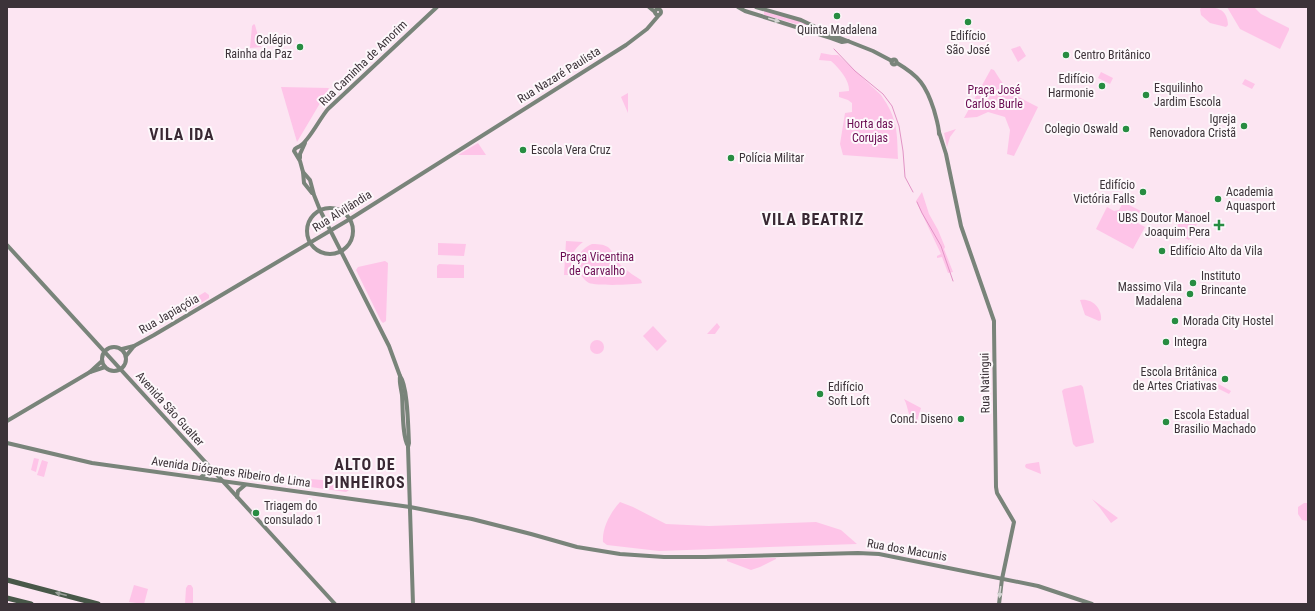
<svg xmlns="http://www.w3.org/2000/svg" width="1315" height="611" font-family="'Roboto Condensed',sans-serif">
<rect width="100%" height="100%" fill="#fce5f2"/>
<g fill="#fec4e8">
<path d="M1202,7c14,0 25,1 26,18l-2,2 -16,-4 -9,-8 -1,-6z"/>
<polygon points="1227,7 1254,7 1261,14 1289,28 1289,30 1280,49 1240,29"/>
<polygon points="764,11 813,25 821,31 764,15"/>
<polygon points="254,24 255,25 261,47 250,48 252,26"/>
<polygon points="1020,46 1026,56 1018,62 1011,49"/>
<path d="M821,53l11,2h6l43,40c17,24 16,37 17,64l-55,-4 -3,-11 5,-31 7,-1v-9l-4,-3 -9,-3v-5l10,-1c1,-11 -11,-24 -18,-30l-12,-1z"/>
<path d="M991,69l3,1c13,22 22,26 44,37l-24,49 -7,-2 3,-24 -5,-13 -17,-5 -11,5 -13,1z"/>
<polygon points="1101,72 1113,78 1110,84 1098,78"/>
<polygon points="1245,79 1255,84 1252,89 1242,84"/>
<polygon points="281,87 329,88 297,142"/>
<polygon points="628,93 628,113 621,97"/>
<polygon points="956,129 950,137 947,147 944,133"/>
<polygon points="478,143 486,155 458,155"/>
<polygon points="922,192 929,214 938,230 945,247 944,249 953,272 948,273 942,257 937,258 937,256 941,254 916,201"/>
<polygon points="1123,202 1141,211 1140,214 1127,210 1125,213 1126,217 1145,227 1133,249 1096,229 1107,207 1114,211 1119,210"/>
<polygon points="1185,210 1200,218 1189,240 1174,233"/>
<path d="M566,241l17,1c-13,10 -13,18 -10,33h-9z"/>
<polygon points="438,243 466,244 464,256 438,255"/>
<path d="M592,244c25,0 16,10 31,23 5,5 12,9 18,13l1,3c-8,2 -45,3 -53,0 -12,-7 -16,-25 -5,-34 2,-2 5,-4 8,-5z"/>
<polygon points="385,261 388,263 386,321 383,323 381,321 356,270 358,267"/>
<polygon points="439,264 464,265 464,278 437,278 437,266"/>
<polygon points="205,292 209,295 209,298 191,309 187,303"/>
<path d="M1080,300c12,-2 22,8 21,20l-2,1 -14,-6z"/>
<polygon points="717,323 720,327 715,334 707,334"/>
<polygon points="653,326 667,341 657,351 643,336"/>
<circle cx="597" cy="347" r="7"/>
<polygon points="1213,381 1231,391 1229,394 1211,385"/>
<polygon points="1081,385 1083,387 1094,442 1093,443 1076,447 1073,444 1062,391 1064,389"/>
<path d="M904,399l17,9 -5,16c-9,-7 -7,-16 -12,-25z"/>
<polygon points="34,458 39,459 36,472 31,470"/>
<polygon points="42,460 48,462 44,477 37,475"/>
<polygon points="1039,462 1041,474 1026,468 1025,466 1026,464"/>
<polygon points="297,478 348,482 352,488 346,492 296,485 294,482"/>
<polygon points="1092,499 1118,518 1111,523 1100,508"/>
<path d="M620,502l13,5 33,17 43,2 107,-4 25,8 16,14 -198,7 -52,-6 -4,-3c-1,-14 7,-29 17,-40z"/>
<polygon points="1304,503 1308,503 1308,521 1302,520 1298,514 1298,507"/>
<polygon points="776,558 776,559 760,567 751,570 727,561 727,559"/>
<polygon points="134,585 148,589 144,604 129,602"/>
<polygon points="188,585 191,585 193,588 193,604 185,604 186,588"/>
</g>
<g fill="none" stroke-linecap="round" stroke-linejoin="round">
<g stroke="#e294c6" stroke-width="1">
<polyline points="834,49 855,71 883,94 892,106 899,126 903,151 905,177 913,192"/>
<polyline points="917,202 922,213 941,246 953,281"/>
</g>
<g stroke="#79847a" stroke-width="4">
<polyline points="649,7 655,12"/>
<polyline points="738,7 745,11 831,38 842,42 848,41"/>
<polyline points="756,7 801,20 830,34 873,51 892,61"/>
<circle cx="658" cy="12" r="3"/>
<circle cx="894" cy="62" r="2.5"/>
<path d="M897,63c22,13 29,22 37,47 2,8 5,16 5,24"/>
<polyline points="939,132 946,154 961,226 994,321 994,327 996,487 997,493 1014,522 1002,579 999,604"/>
<polyline points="300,158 300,154 305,143"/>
<path d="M303,172l7,8 4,15 6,15 69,136 11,30c8,11 8,51 9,67l-1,4 5,157"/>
<path d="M312,193l-8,-10 -1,-11 -3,-11 -6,-10 1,-2c2,-2 4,-2 5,-3 9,-5 20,-28 28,-37l109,-102"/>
<circle cx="330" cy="231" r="23"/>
<polyline points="7,245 335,604"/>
<circle cx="114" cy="359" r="12"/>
<polyline points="122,349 134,346 154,335 350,219 626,45 647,29 659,15"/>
<polyline points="126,356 134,346"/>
<polyline points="90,372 102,361"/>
<path d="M400,376c-1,6 1,12 2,19 1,13 0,41 6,51"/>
<polyline points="7,421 90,372 105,367"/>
<polyline points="7,443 92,463 410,507 472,519 531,534 577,547 620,554 664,557 705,557 858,553 879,554 1038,586 1092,604"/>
<polyline points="200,478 206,473 206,464"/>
<polyline points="237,497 238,491 245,485"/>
</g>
<g stroke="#485849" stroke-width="5">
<polyline points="7,580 98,604"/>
<polyline points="7,598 31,604"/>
</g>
</g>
<defs><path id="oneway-solid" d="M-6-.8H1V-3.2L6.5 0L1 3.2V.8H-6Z"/></defs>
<g fill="#d5d5d4">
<use href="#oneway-solid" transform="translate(774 20) rotate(16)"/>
<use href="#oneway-solid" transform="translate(1000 592) rotate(97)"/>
</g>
<use fill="#99a099" href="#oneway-solid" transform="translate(61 594) rotate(-165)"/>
<g fill="#278c41" stroke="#fdf8fb" stroke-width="1.5">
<circle cx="837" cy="16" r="4"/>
<circle cx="968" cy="22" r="4"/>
<circle cx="300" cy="47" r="4"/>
<circle cx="1066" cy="55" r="4"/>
<circle cx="1102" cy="86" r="4"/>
<circle cx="1146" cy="95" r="4"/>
<circle cx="1244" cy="126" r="4"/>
<circle cx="1126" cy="129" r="4"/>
<circle cx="523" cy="150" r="4"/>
<circle cx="731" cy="158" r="4"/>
<circle cx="1143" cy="192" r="4"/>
<circle cx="1218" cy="199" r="4"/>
<path d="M1217 219h4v4h4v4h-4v4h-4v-4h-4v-4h4z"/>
<circle cx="1162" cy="251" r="4"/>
<circle cx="1193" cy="283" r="4"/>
<circle cx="1190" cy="294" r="4"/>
<circle cx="1175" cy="321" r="4"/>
<circle cx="1166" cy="342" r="4"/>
<circle cx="1225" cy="379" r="4"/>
<circle cx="820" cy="394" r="4"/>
<circle cx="961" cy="419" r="4"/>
<circle cx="1166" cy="422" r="4"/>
<circle cx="256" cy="513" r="4"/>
</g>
<g text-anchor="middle" stroke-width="4" stroke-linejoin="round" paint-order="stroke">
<g font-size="12" fill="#3c3339" stroke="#fdf8fb" text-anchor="start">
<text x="837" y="34" text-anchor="middle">Quinta Madalena</text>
<text x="968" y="40" text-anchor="middle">Edifício<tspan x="968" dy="14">São José</tspan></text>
<text x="292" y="44" text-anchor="end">Colégio<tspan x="292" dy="14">Rainha da Paz</tspan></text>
<text x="1074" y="59">Centro Britânico</text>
<text x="1094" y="83" text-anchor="end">Edifício<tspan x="1094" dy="14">Harmonie</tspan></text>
<text x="1154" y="92">Esquilinho<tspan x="1154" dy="14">Jardim Escola</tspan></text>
<text x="1236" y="123" text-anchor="end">Igreja<tspan x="1236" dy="14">Renovadora Cristã</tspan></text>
<text x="1118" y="133" text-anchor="end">Colegio Oswald</text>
<text x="531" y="154">Escola Vera Cruz</text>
<text x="739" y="162">Polícia Militar</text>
<text x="1135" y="189" text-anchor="end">Edifício<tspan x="1135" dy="14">Victória Falls</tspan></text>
<text x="1226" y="196">Academia<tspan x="1226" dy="14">Aquasport</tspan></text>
<text x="1210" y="222" text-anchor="end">UBS Doutor Manoel<tspan x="1210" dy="14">Joaquim Pera</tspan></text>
<text x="1170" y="255">Edifício Alto da Vila</text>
<text x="1201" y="280">Instituto<tspan x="1201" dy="14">Brincante</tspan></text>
<text x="1182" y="291" text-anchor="end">Massimo Vila<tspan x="1182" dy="14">Madalena</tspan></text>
<text x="1183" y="325">Morada City Hostel</text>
<text x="1174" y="346">Integra</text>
<text x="1217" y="376" text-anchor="end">Escola Britânica<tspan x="1217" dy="14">de Artes Criativas</tspan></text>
<text x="828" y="391">Edifício<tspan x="828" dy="14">Soft Loft</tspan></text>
<text x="1174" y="419">Escola Estadual<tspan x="1174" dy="14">Brasilio Machado</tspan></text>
<text x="953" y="423" text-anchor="end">Cond. Diseno</text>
<text x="264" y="510">Triagem do<tspan x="264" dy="14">consulado 1</tspan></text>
</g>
<g font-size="12" fill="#3c3339" stroke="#fdf8fb">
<text transform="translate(363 63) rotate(-44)" y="4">Rua Caminha de Amorim</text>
<text transform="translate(559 75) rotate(-32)" y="4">Rua Nazaré Paulista</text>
<text transform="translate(342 211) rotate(-32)" y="4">Rua Alvilândia</text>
<text transform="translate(169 314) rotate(-30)" y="4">Rua Japiaçóia</text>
<text transform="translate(985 383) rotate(-91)" y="4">Rua Natingui</text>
<text transform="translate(170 409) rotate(48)" y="4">Avenida São Gualter</text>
<text transform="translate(231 472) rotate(8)" y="4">Avenida Diógenes Ribeiro de Lima</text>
<text transform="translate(907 550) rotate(10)" y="4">Rua dos Macunis</text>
</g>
<g font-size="12" fill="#6a0c52" stroke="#fdf8fb">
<text x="994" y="94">Praça José<tspan x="994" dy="14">Carlos Burle</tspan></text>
<text x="870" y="128">Horta das<tspan x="870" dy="14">Corujas</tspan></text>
<text x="597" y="261">Praça Vicentina<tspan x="597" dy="14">de Carvalho</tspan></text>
</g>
<g font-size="16" font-weight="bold" letter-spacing="1" fill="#392833" stroke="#fdf8fb">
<text x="182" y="140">VILA IDA</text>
<text x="813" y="225">VILA BEATRIZ</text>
<text x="365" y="470">ALTO DE<tspan x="365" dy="18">PINHEIROS</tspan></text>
</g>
</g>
<rect width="1315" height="611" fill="none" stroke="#3c3339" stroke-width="16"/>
</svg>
